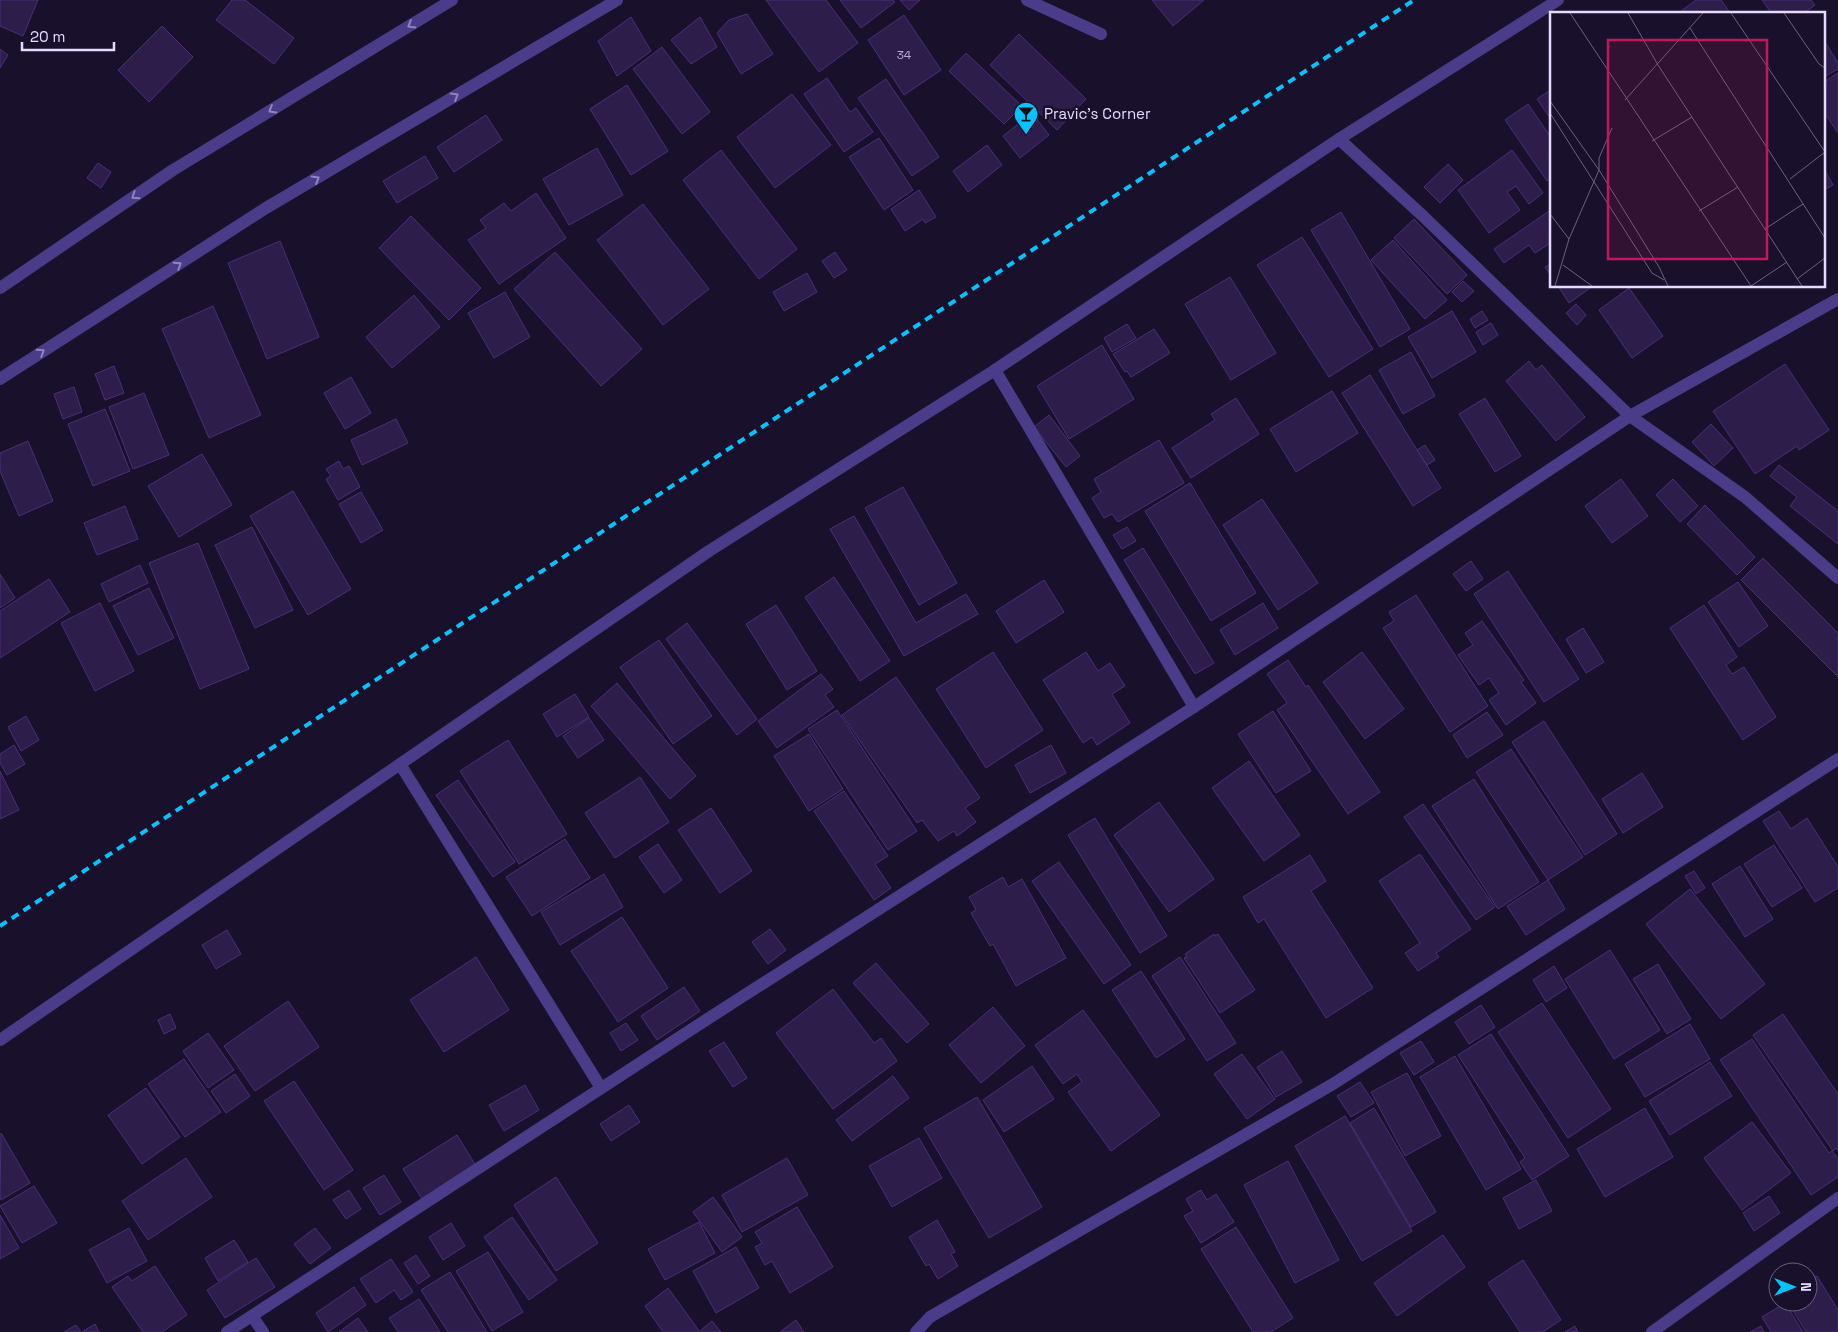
<svg xmlns="http://www.w3.org/2000/svg" width="1838" height="1332" font-family="'Space Grotesk',sans-serif">
<rect width="100%" height="100%" fill="#19112b"/>
<g fill="#2d1d4b" stroke="#482f77">
<polygon points="0,0 38,0 23,36 0,26"/>
<polygon points="232,0 245,0 294,38 274,64 216,20"/>
<polygon points="766,0 826,0 858,43 819,72"/>
<polygon points="840,0 893,0 895,2 861,28"/>
<polygon points="900,0 920,0 909,10"/>
<polygon points="1152,0 1204,0 1173,26"/>
<polygon points="1696,0 1721,0 1731,14 1677,14"/>
<polygon points="1762,0 1811,0 1815,5 1803,14 1772,14"/>
<polygon points="747,14 773,54 741,74 717,33 729,20"/>
<polygon points="904,15 941,70 904,95 868,40"/>
<polygon points="631,17 651,51 617,76 598,41"/>
<polygon points="700,17 717,47 691,64 671,40"/>
<polygon points="162,26 193,57 149,102 118,70"/>
<polygon points="1019,34 1086,99 1057,130 990,65"/>
<polygon points="1824,40 1838,63 1838,69 1824,77"/>
<polygon points="662,47 710,112 682,134 633,69"/>
<polygon points="0,49 8,55 0,68"/>
<polygon points="966,53 1022,106 1004,124 949,71"/>
<polygon points="1838,73 1838,133 1824,112 1824,82"/>
<polygon points="827,78 850,112 856,108 873,132 844,152 804,94"/>
<polygon points="886,79 939,157 912,176 858,98"/>
<polygon points="627,85 668,151 631,175 590,109"/>
<polygon points="1552,89 1552,121 1537,99"/>
<polygon points="792,94 831,145 775,188 737,137"/>
<polygon points="1528,104 1552,139 1552,178 1547,181 1505,120"/>
<polygon points="1032,113 1049,135 1020,158 1003,136"/>
<polygon points="486,115 502,140 454,172 437,147"/>
<polygon points="879,138 913,190 884,210 849,157"/>
<polygon points="987,145 1002,165 968,192 953,171"/>
<polygon points="597,148 623,195 569,225 543,179"/>
<polygon points="721,150 797,249 759,279 683,180"/>
<polygon points="1512,150 1543,193 1529,204 1516,186 1507,192 1520,210 1489,233 1458,190"/>
<polygon points="425,156 438,178 397,203 383,181"/>
<polygon points="98,163 111,172 101,188 87,178"/>
<polygon points="1448,164 1463,180 1440,203 1424,187"/>
<polygon points="1824,169 1833,185 1824,190"/>
<polygon points="919,190 936,217 925,223 923,219 905,231 891,209"/>
<polygon points="536,193 566,238 499,284 468,240 486,228 480,220 504,203 511,211"/>
<polygon points="643,204 709,289 663,325 597,240"/>
<polygon points="1552,209 1552,242 1535,253 1529,245 1504,263 1494,249"/>
<polygon points="1341,212 1410,329 1380,347 1311,230"/>
<polygon points="411,216 481,288 449,320 379,248"/>
<polygon points="1414,219 1467,275 1447,294 1394,238"/>
<polygon points="1302,237 1373,349 1329,377 1257,265"/>
<polygon points="1393,240 1447,300 1425,319 1371,260"/>
<polygon points="280,241 319,337 267,359 228,263"/>
<polygon points="555,252 642,349 601,386 514,289"/>
<polygon points="835,252 847,270 834,278 822,261"/>
<polygon points="1552,263 1552,277 1545,267"/>
<polygon points="807,273 817,292 784,311 773,292"/>
<polygon points="1230,277 1276,353 1231,380 1185,304"/>
<polygon points="1463,281 1474,291 1462,302 1452,292"/>
<polygon points="1558,286 1593,286 1569,303"/>
<polygon points="1629,288 1663,336 1632,358 1599,310"/>
<polygon points="505,292 530,337 494,358 468,313"/>
<polygon points="414,295 440,327 392,368 366,337"/>
<polygon points="1576,304 1586,315 1577,325 1566,313"/>
<polygon points="213,306 261,415 209,438 162,329"/>
<polygon points="1452,311 1476,352 1432,378 1408,337"/>
<polygon points="1482,311 1488,320 1475,328 1470,319"/>
<polygon points="1491,323 1498,335 1483,345 1476,332"/>
<polygon points="1127,324 1136,338 1112,352 1104,338"/>
<polygon points="1154,329 1170,353 1131,377 1127,371 1125,372 1113,354"/>
<polygon points="1102,345 1134,399 1069,439 1037,386"/>
<polygon points="1411,352 1435,396 1403,414 1379,370"/>
<polygon points="1529,361 1536,370 1542,365 1585,417 1556,441 1506,381"/>
<polygon points="1785,364 1829,430 1799,450 1797,446 1755,474 1713,411"/>
<polygon points="114,366 124,393 105,400 95,374"/>
<polygon points="1370,375 1441,488 1413,506 1342,393"/>
<polygon points="351,377 371,413 345,429 324,393"/>
<polygon points="74,387 82,412 63,419 54,394"/>
<polygon points="1332,391 1358,433 1296,472 1270,429"/>
<polygon points="144,393 169,455 133,469 109,407"/>
<polygon points="1236,398 1259,434 1191,478 1172,448 1215,420 1211,414"/>
<polygon points="1485,398 1521,456 1495,472 1459,414"/>
<polygon points="105,409 130,471 93,486 68,424"/>
<polygon points="1049,415 1080,456 1066,467 1034,427"/>
<polygon points="396,419 408,443 362,465 351,440"/>
<polygon points="1711,424 1733,448 1714,466 1692,442"/>
<polygon points="1159,440 1184,483 1118,522 1112,514 1104,518 1092,498 1101,492 1094,479"/>
<polygon points="28,441 53,501 19,516 0,471 0,453"/>
<polygon points="1425,445 1435,460 1427,465 1417,450"/>
<polygon points="202,454 232,505 179,537 148,486"/>
<polygon points="339,461 343,469 349,466 360,487 338,500 326,479 331,476 326,469"/>
<polygon points="1779,465 1838,511 1838,544 1790,506 1797,497 1770,476"/>
<polygon points="1621,479 1648,516 1612,543 1585,506"/>
<polygon points="1673,479 1698,506 1680,522 1656,495"/>
<polygon points="1190,483 1256,593 1211,621 1145,511"/>
<polygon points="903,487 957,583 919,605 865,508"/>
<polygon points="293,491 351,589 308,615 250,516"/>
<polygon points="361,492 383,530 361,543 339,504"/>
<polygon points="1262,499 1318,583 1278,610 1223,525"/>
<polygon points="1705,505 1755,557 1737,575 1687,524"/>
<polygon points="125,506 138,539 97,555 84,523"/>
<polygon points="854,516 916,623 966,594 978,614 904,656 830,529"/>
<polygon points="252,527 293,610 255,628 215,545"/>
<polygon points="1127,527 1136,541 1122,549 1113,535"/>
<polygon points="198,543 249,669 200,689 149,563"/>
<polygon points="1143,548 1214,663 1195,674 1124,560"/>
<polygon points="1763,558 1838,633 1838,677 1741,580"/>
<polygon points="1471,561 1483,579 1466,591 1453,574"/>
<polygon points="140,565 148,583 109,602 101,584"/>
<polygon points="1508,571 1579,679 1544,702 1474,594"/>
<polygon points="0,574 15,598 0,608"/>
<polygon points="834,577 890,661 860,681 805,597"/>
<polygon points="49,579 70,612 0,658 0,611"/>
<polygon points="1044,580 1064,612 1016,643 996,611"/>
<polygon points="1738,582 1768,626 1739,647 1708,602"/>
<polygon points="149,588 174,638 138,655 113,606"/>
<polygon points="1416,595 1488,706 1450,732 1383,628 1394,621 1389,612"/>
<polygon points="100,603 134,671 95,691 61,623"/>
<polygon points="1263,603 1278,628 1235,655 1220,630"/>
<polygon points="776,605 817,671 787,690 746,624"/>
<polygon points="1704,605 1737,657 1726,665 1732,674 1744,667 1776,717 1743,740 1670,628"/>
<polygon points="1482,621 1524,680 1521,682 1536,703 1506,725 1489,700 1499,693 1489,678 1479,685 1458,655 1473,645 1465,633"/>
<polygon points="687,623 757,719 737,735 666,639"/>
<polygon points="1583,628 1604,662 1586,673 1566,639"/>
<polygon points="659,640 712,716 673,744 620,667"/>
<polygon points="993,652 1043,730 986,768 936,689"/>
<polygon points="1086,652 1098,671 1110,663 1125,686 1112,694 1130,723 1097,745 1092,737 1083,743 1043,680"/>
<polygon points="1362,652 1404,709 1365,739 1323,682"/>
<polygon points="1288,660 1306,687 1308,685 1380,792 1348,814 1277,710 1287,703 1267,674"/>
<polygon points="821,674 833,689 825,695 834,707 777,748 758,721"/>
<polygon points="896,677 980,798 965,808 976,822 957,836 954,831 938,841 922,820 917,823 842,715"/>
<polygon points="617,683 696,776 670,799 591,706"/>
<polygon points="575,694 589,717 557,737 543,714"/>
<polygon points="837,710 917,831 888,850 808,729"/>
<polygon points="1273,711 1311,771 1276,793 1238,734"/>
<polygon points="1487,712 1503,735 1467,758 1453,735"/>
<polygon points="26,716 39,740 21,751 8,727"/>
<polygon points="589,718 604,740 578,758 563,736"/>
<polygon points="1544,721 1617,834 1585,855 1512,742"/>
<polygon points="809,734 843,789 809,811 774,756"/>
<polygon points="508,740 567,834 519,864 460,771"/>
<polygon points="14,745 25,764 7,775 0,763 0,754"/>
<polygon points="1051,745 1066,773 1030,793 1015,765"/>
<polygon points="1511,749 1583,857 1548,880 1476,772"/>
<polygon points="1249,761 1300,835 1264,861 1212,788"/>
<polygon points="0,771 19,810 0,819"/>
<polygon points="1642,773 1663,807 1623,833 1602,799"/>
<polygon points="640,777 669,822 615,858 585,813"/>
<polygon points="1474,779 1539,882 1498,909 1432,806"/>
<polygon points="458,780 515,862 493,877 436,795"/>
<polygon points="844,791 888,856 875,864 891,888 874,900 814,811"/>
<polygon points="1159,802 1214,879 1169,912 1114,835"/>
<polygon points="1423,804 1495,907 1476,920 1404,817"/>
<polygon points="711,808 752,871 720,893 678,830"/>
<polygon points="1779,811 1791,829 1807,818 1838,867 1838,888 1815,902 1763,821"/>
<polygon points="1095,818 1167,936 1140,953 1068,835"/>
<polygon points="565,839 590,878 532,916 506,877"/>
<polygon points="658,844 682,880 664,893 639,857"/>
<polygon points="1774,845 1802,888 1772,907 1744,864"/>
<polygon points="1420,854 1471,929 1436,953 1439,957 1418,971 1405,953 1420,943 1379,881"/>
<polygon points="1310,855 1326,881 1311,891 1373,988 1326,1018 1264,919 1258,923 1243,897"/>
<polygon points="1059,862 1131,965 1104,984 1032,881"/>
<polygon points="1740,866 1773,919 1745,937 1712,884"/>
<polygon points="1694,871 1705,888 1696,894 1685,876"/>
<polygon points="604,874 623,907 560,945 541,912"/>
<polygon points="1003,877 1008,887 1022,879 1066,958 1016,986 993,944 990,946 971,913 976,910 969,897"/>
<polygon points="1548,880 1565,909 1526,935 1507,906"/>
<polygon points="1690,889 1765,984 1721,1019 1646,924"/>
<polygon points="622,917 668,988 618,1022 571,951"/>
<polygon points="770,929 786,950 768,964 752,942"/>
<polygon points="227,930 241,954 216,969 202,945"/>
<polygon points="1214,934 1215,936 1218,934 1255,990 1220,1013 1184,958 1187,957 1185,954"/>
<polygon points="1610,950 1660,1030 1614,1059 1565,979"/>
<polygon points="476,957 509,1010 444,1052 410,1000"/>
<polygon points="1180,957 1236,1043 1207,1061 1152,976"/>
<polygon points="876,963 929,1024 907,1043 853,983"/>
<polygon points="1658,964 1691,1019 1667,1034 1633,979"/>
<polygon points="1554,966 1567,988 1546,1002 1533,980"/>
<polygon points="1141,971 1185,1039 1156,1058 1112,990"/>
<polygon points="684,987 700,1011 657,1040 641,1016"/>
<polygon points="833,989 874,1043 881,1038 897,1061 833,1109 776,1033"/>
<polygon points="288,1001 319,1047 255,1091 224,1046"/>
<polygon points="1542,1003 1611,1109 1568,1138 1498,1032"/>
<polygon points="1481,1005 1495,1027 1469,1044 1455,1022"/>
<polygon points="993,1007 1025,1046 981,1083 949,1045"/>
<polygon points="1083,1010 1160,1115 1111,1151 1068,1092 1082,1082 1077,1074 1063,1084 1035,1045"/>
<polygon points="170,1014 176,1028 164,1034 158,1020"/>
<polygon points="1783,1014 1838,1094 1838,1151 1836,1148 1833,1151 1753,1035"/>
<polygon points="626,1023 638,1040 621,1051 610,1033"/>
<polygon points="1690,1024 1710,1059 1645,1097 1625,1064"/>
<polygon points="208,1033 234,1070 208,1088 183,1051"/>
<polygon points="1491,1034 1569,1156 1532,1180 1520,1162 1525,1158 1458,1055"/>
<polygon points="1752,1039 1829,1153 1832,1151 1838,1159 1838,1177 1811,1195 1720,1060"/>
<polygon points="1421,1041 1434,1062 1414,1075 1400,1053"/>
<polygon points="724,1042 747,1078 733,1087 709,1051"/>
<polygon points="1282,1051 1302,1082 1276,1097 1257,1067"/>
<polygon points="1242,1054 1275,1099 1247,1119 1214,1074"/>
<polygon points="1455,1056 1521,1169 1486,1190 1420,1077"/>
<polygon points="184,1059 221,1112 185,1137 148,1084"/>
<polygon points="1710,1062 1732,1096 1670,1135 1649,1101"/>
<polygon points="1032,1066 1054,1099 1004,1132 983,1100"/>
<polygon points="1407,1073 1441,1136 1405,1156 1371,1092"/>
<polygon points="235,1074 250,1096 226,1113 211,1091"/>
<polygon points="893,1076 909,1098 852,1141 836,1120"/>
<polygon points="294,1081 353,1170 324,1190 264,1101"/>
<polygon points="1360,1082 1374,1103 1351,1117 1337,1096"/>
<polygon points="525,1085 539,1110 504,1131 489,1105"/>
<polygon points="146,1088 180,1137 142,1164 108,1115"/>
<polygon points="977,1097 1042,1207 989,1238 924,1128"/>
<polygon points="629,1105 640,1122 611,1141 600,1124"/>
<polygon points="1374,1108 1436,1212 1411,1227 1350,1123"/>
<polygon points="1645,1108 1673,1157 1605,1197 1577,1149"/>
<polygon points="1345,1116 1412,1231 1362,1261 1295,1146"/>
<polygon points="1752,1122 1791,1173 1742,1210 1704,1158"/>
<polygon points="1,1133 30,1183 1,1200 0,1198"/>
<polygon points="457,1135 476,1166 422,1199 403,1169"/>
<polygon points="919,1138 942,1178 892,1207 869,1166"/>
<polygon points="186,1158 212,1197 148,1240 122,1201"/>
<polygon points="787,1158 808,1195 742,1232 722,1195"/>
<polygon points="1288,1161 1339,1260 1295,1283 1244,1185"/>
<polygon points="384,1175 401,1202 380,1215 363,1188"/>
<polygon points="556,1177 598,1243 556,1271 514,1205"/>
<polygon points="1536,1180 1552,1211 1519,1229 1503,1198"/>
<polygon points="34,1186 57,1223 22,1243 0,1206"/>
<polygon points="349,1190 361,1209 346,1219 333,1200"/>
<polygon points="1201,1190 1207,1200 1216,1194 1234,1222 1201,1243 1184,1216 1193,1211 1186,1199"/>
<polygon points="1769,1196 1780,1213 1754,1231 1743,1213"/>
<polygon points="713,1197 742,1237 722,1252 693,1212"/>
<polygon points="797,1207 833,1267 790,1293 772,1261 765,1265 755,1247 762,1243 755,1232"/>
<polygon points="0,1215 19,1248 0,1259"/>
<polygon points="512,1217 557,1280 529,1300 484,1237"/>
<polygon points="937,1220 955,1252 951,1254 958,1266 938,1279 929,1264 926,1266 909,1237"/>
<polygon points="699,1222 715,1253 665,1280 648,1249"/>
<polygon points="451,1223 465,1246 443,1260 429,1237"/>
<polygon points="1236,1227 1293,1318 1271,1332 1253,1332 1201,1249"/>
<polygon points="129,1228 147,1261 107,1283 89,1250"/>
<polygon points="315,1228 331,1248 310,1264 294,1244"/>
<polygon points="1443,1235 1465,1267 1397,1316 1374,1283"/>
<polygon points="234,1240 248,1262 218,1281 205,1258"/>
<polygon points="736,1247 759,1288 716,1313 693,1271"/>
<polygon points="488,1252 523,1312 492,1331 456,1271"/>
<polygon points="416,1255 430,1276 418,1284 404,1263"/>
<polygon points="256,1258 275,1287 225,1318 207,1290"/>
<polygon points="391,1259 413,1292 401,1300 394,1290 376,1303 360,1279"/>
<polygon points="1523,1260 1561,1320 1543,1332 1520,1332 1488,1283"/>
<polygon points="155,1266 187,1315 162,1332 143,1332 112,1287 128,1276 132,1281"/>
<polygon points="450,1272 487,1332 448,1332 421,1290"/>
<polygon points="1817,1276 1838,1310 1838,1332 1806,1332 1788,1302 1808,1302 1808,1281"/>
<polygon points="354,1287 366,1305 328,1332 316,1313"/>
<polygon points="668,1288 700,1332 663,1332 645,1306"/>
<polygon points="419,1299 440,1332 398,1332 389,1318"/>
<polygon points="1785,1303 1803,1332 1771,1332 1762,1317"/>
<polygon points="358,1318 368,1332 339,1332"/>
<polygon points="796,1320 804,1332 780,1332"/>
<polygon points="712,1321 721,1332 702,1332 701,1330"/>
<polygon points="95,1324 99,1332 82,1332"/>
<polygon points="76,1325 81,1332 64,1332"/>
<polygon points="1575,1326 1578,1332 1565,1332"/>
<polygon points="1761,1326 1764,1332 1750,1332"/>
</g>
<g fill="none" stroke-linecap="round" stroke-linejoin="round">
<g stroke="#4a3c89" stroke-width="12">
<polyline points="1027,0 1101,34"/>
<polyline points="1339,139 1423,216 1630,416 1745,497 1838,578"/>
<polyline points="0,288 173,170 452,0"/>
<polyline points="995,370 1194,707"/>
<polyline points="0,379 266,208 617,0"/>
<polyline points="400,764 601,1088"/>
<polyline points="0,1040 709,551 995,370 1339,139 1558,0"/>
<polyline points="252,1316 263,1332"/>
<polyline points="227,1332 709,1018 1194,707 1630,416 1838,299"/>
<polyline points="916,1332 930,1317 1333,1084 1838,759"/>
<polyline points="1652,1332 1838,1198"/>
</g>
<polyline stroke="#08c2fe" stroke-width="4" stroke-dasharray="8 6" stroke-linecap="butt" points="0,926 1414,0"/>
</g>
<defs><path id="oneway-chevron" d="M-2-3.5L2.5 0L-2 3.5" fill="none" stroke-width="1.6" stroke-linecap="round" stroke-linejoin="round" transform="scale(1.25)"/></defs>
<g stroke="#8f84be">
<use href="#oneway-chevron" transform="translate(411 25) rotate(149)"/>
<use href="#oneway-chevron" transform="translate(455 96) rotate(-31)"/>
<use href="#oneway-chevron" transform="translate(272 110) rotate(149)"/>
<use href="#oneway-chevron" transform="translate(316 179) rotate(-31)"/>
<use href="#oneway-chevron" transform="translate(135 196) rotate(146)"/>
<use href="#oneway-chevron" transform="translate(178 265) rotate(-33)"/>
<use href="#oneway-chevron" transform="translate(41 352) rotate(-33)"/>
</g>
<defs>
<symbol id="bar-pin" viewBox="-11 -11 22 30"><path d="M0 17L-7.5 6A9.5 9.5 0 1 1 7.5 6Z" fill="#08c2fe" stroke="#19112b"/><path d="M-6-5H6L.8 .8V4.5H3.5V6h-7V4.5H-.8V.8Z" fill="#111"/></symbol>
</defs>
<g fill-rule="evenodd">
<use href="#bar-pin" x="1012" y="100" width="28" height="38"/>
</g>
<g text-anchor="middle" stroke-width="5" stroke-linejoin="round" paint-order="stroke">
<g font-size="12" fill="#b6acd2">
<text x="904" y="59">34</text>
</g>
<g font-size="15" fill="#e4dbff" stroke="#19112b" text-anchor="start">
<text x="1044" y="119">Pravic's Corner</text>
</g>
</g>
<g transform="translate(1550 12)">
<rect width="275" height="275" fill="#19112b"/>
<path fill="none" stroke="#6a6280" stroke-width="1" d="M20,1l181,273M78,1l30,52 144,221M181,1l94,139M234,1l35,51 6,4M140,16l135,210M75,88l78,-87M0,89l49,69 60,97 9,19M0,101l102,160 12,7M102,129l40,-24M240,167l35,-27M149,199l39,-24M0,202l19,25M215,217l38,-25M13,253l29,21M247,267l28,-21M5,274l14,-47 30,-69v-12l13,-30M201,274l36,-24"/>
<path fill="#c2185b" fill-opacity="0.15" stroke="#c2185b" stroke-width="2.5" d="M58,28h159v219h-159z"/>
<rect width="275" height="275" fill="none" stroke="#e4dbff" stroke-width="2.5"/>
</g>
<g transform="translate(1793 1287) rotate(90)"><circle r="24" fill="#19112b" stroke="#6a6280"/>
<path d="M0-4L9 19L0 12L-9 19Z" fill="#08c2fe"/>
<text y="-8" font-size="14" font-weight="bold" text-anchor="middle" fill="#e4dbff">N</text>
</g>
<path d="M22 42v8h92v-8" fill="none" stroke="#e4dbff" stroke-width="2.5"/>
<text x="30" y="42" font-size="15" fill="#e4dbff" stroke="#19112b" stroke-width="4" paint-order="stroke">20 m</text>
</svg>
